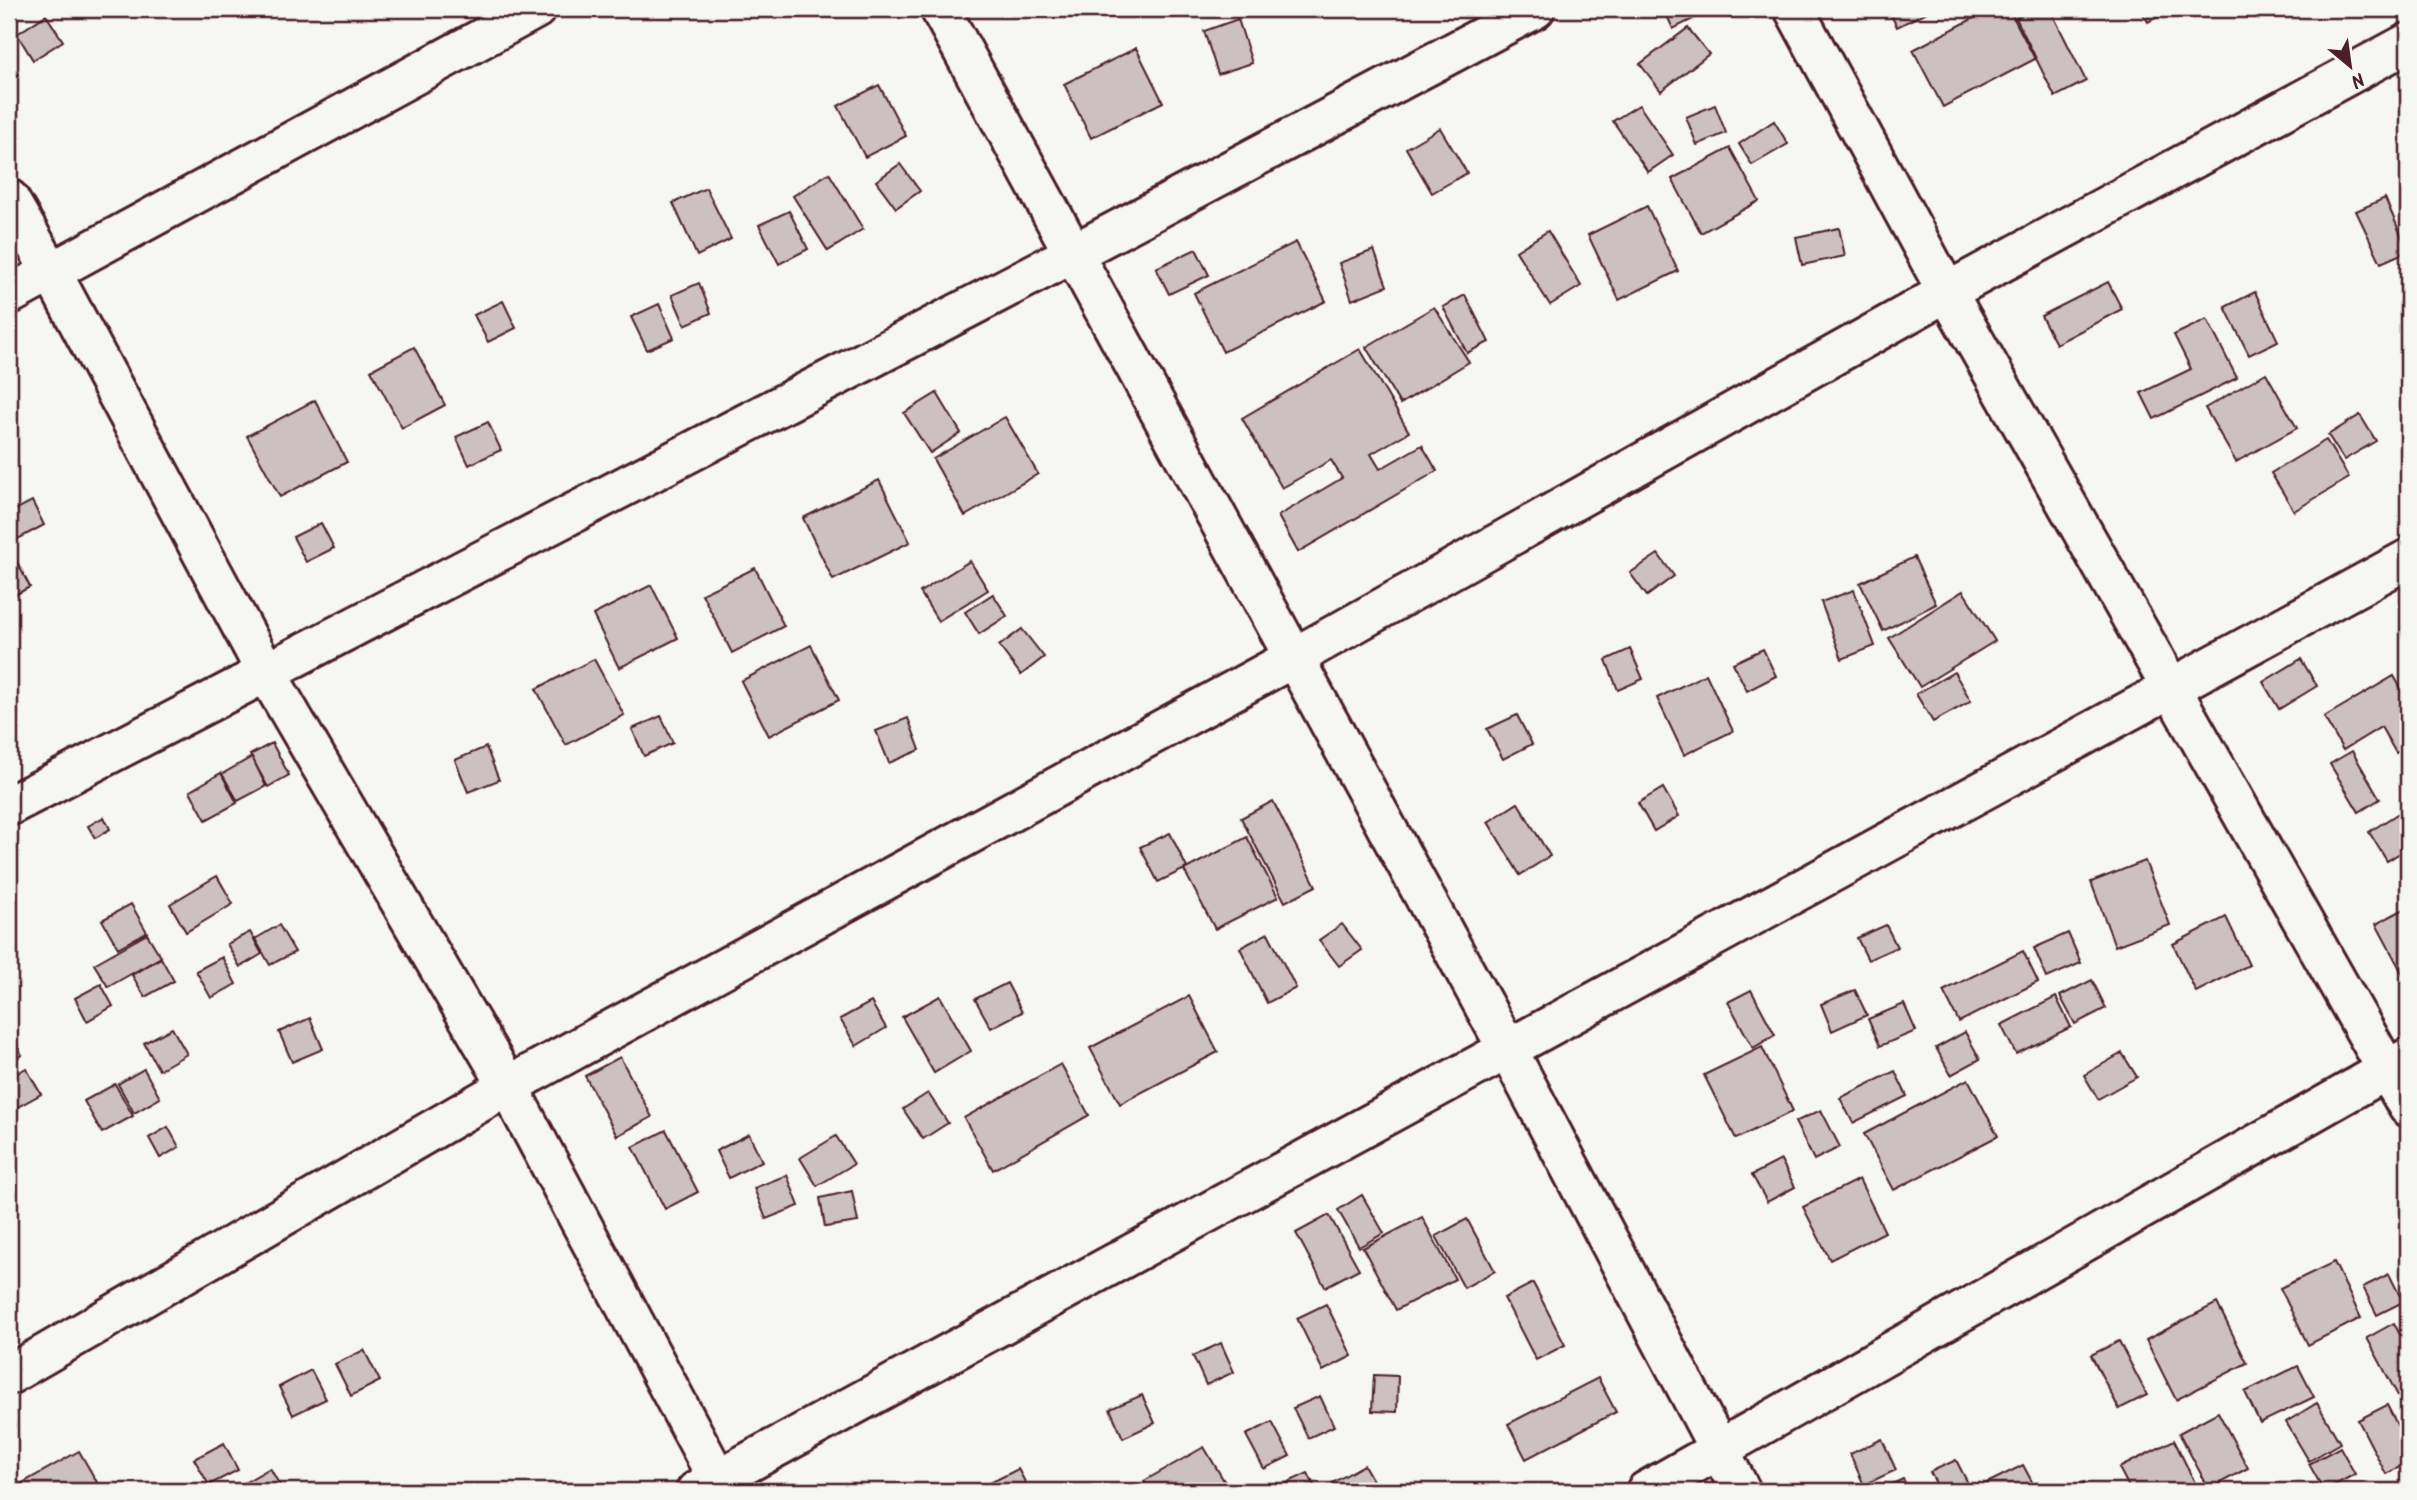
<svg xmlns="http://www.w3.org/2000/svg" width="2417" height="1500" font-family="Kalam,sans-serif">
<rect width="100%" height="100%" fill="#f6f6f2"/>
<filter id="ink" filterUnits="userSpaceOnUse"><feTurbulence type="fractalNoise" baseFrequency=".0143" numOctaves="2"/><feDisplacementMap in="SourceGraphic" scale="14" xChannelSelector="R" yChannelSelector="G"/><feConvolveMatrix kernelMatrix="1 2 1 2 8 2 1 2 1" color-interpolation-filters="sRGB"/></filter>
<g filter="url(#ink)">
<g fill="#ccc1c0" stroke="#4a1f2b" stroke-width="2">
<polygon points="1664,9 1703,9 1705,13 1673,29"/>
<polygon points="1888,9 1933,9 1897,27"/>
<polygon points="1991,9 2009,9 2035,59 1943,107 1913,50"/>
<polygon points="2034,9 2050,9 2086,81 2055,97 2016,18"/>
<polygon points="2140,9 2173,9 2148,22"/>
<polygon points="46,15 63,41 33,60 17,34"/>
<polygon points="1238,19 1252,63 1218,74 1204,31"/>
<polygon points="1688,28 1709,54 1661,91 1640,64"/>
<polygon points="1136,48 1163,102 1091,138 1064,84"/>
<polygon points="879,85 906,136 865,157 838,106"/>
<polygon points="1639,105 1673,155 1648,172 1613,121"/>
<polygon points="1715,105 1726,133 1697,145 1686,117"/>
<polygon points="1774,121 1788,144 1752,165 1739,144"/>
<polygon points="1440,128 1467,173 1432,193 1406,148"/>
<polygon points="1730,148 1759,201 1701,233 1672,179"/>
<polygon points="900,164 920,191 896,208 876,181"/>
<polygon points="829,173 863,229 828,251 793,196"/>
<polygon points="706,188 731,239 697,256 673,203"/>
<polygon points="2385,198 2408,251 2381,263 2356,211"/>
<polygon points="1647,206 1678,271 1619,300 1588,235"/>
<polygon points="789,211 808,249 779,264 759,225"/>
<polygon points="1839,228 1845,256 1802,265 1796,237"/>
<polygon points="1548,231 1581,286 1550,305 1516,251"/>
<polygon points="1296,242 1326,301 1223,352 1194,293"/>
<polygon points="1196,249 1209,275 1169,294 1156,268"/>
<polygon points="1374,250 1387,286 1352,300 1339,263"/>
<polygon points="2108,282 2122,309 2056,344 2041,316"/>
<polygon points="699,283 711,313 685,325 672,295"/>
<polygon points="2255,292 2278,341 2249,355 2225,307"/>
<polygon points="1465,295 1489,342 1467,353 1443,307"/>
<polygon points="503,301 516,328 488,342 474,315"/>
<polygon points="659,304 674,338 647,350 631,317"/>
<polygon points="1434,307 1469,362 1400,404 1366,347"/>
<polygon points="2207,319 2237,378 2154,419 2141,393 2191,369 2174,335"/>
<polygon points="414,347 445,405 402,428 371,370"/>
<polygon points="1360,349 1409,432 1371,454 1380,469 1422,445 1437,471 1298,552 1278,516 1342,478 1331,460 1282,488 1242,418"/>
<polygon points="2266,373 2297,428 2236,462 2205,408"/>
<polygon points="937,393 961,433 930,453 904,413"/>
<polygon points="315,400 347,462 280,497 247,436"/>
<polygon points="2360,415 2376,441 2344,460 2328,435"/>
<polygon points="1005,417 1038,474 965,516 933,459"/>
<polygon points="488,422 501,450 469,465 456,437"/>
<polygon points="2326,440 2349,478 2294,511 2271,473"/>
<polygon points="9,446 15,460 9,462"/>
<polygon points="879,480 910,542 833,580 803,518"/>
<polygon points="32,501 44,525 18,539 9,521 9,513"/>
<polygon points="321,523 334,548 306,562 293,537"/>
<polygon points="1658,554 1674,576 1647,596 1630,573"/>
<polygon points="1914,557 1936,604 1883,631 1860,583"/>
<polygon points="15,558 30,587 9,598 9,561"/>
<polygon points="970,561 988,590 938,621 920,592"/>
<polygon points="755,568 784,626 732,653 702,594"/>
<polygon points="651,585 678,638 619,668 593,615"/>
<polygon points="1854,590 1875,646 1842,659 1821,602"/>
<polygon points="1963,591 1995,641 1920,687 1889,638"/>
<polygon points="993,594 1007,616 979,634 965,612"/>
<polygon points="1022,629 1044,657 1021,675 999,646"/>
<polygon points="811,645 839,700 769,736 741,681"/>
<polygon points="1630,649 1643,679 1618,690 1606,660"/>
<polygon points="1763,649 1776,676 1747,691 1733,663"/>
<polygon points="594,659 624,715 566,745 536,689"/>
<polygon points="2301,659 2317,686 2279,709 2263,682"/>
<polygon points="1954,672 1971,701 1933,722 1916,694"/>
<polygon points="1706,674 1733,731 1684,755 1657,698"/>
<polygon points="2394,676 2408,701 2408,745 2396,753 2381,727 2343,750 2324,717"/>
<polygon points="1517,715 1532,744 1503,759 1487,729"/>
<polygon points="661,716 673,743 644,756 632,729"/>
<polygon points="908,718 920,750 889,763 876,731"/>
<polygon points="272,743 289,775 268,787 250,755"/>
<polygon points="486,747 499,780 468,792 455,760"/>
<polygon points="2352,751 2380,799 2359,812 2330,764"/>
<polygon points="252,757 266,786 238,801 222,774"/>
<polygon points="221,773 237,803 206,820 190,791"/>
<polygon points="1663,788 1679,816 1654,831 1638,803"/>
<polygon points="1273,801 1316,886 1285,902 1241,818"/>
<polygon points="1518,803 1550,856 1520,875 1488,822"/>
<polygon points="2408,807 2408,848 2387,861 2369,832"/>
<polygon points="104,817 110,829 95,838 88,826"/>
<polygon points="1170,833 1187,868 1158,882 1140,847"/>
<polygon points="1247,837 1278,897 1215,929 1184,870"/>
<polygon points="2145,861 2170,925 2115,946 2091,882"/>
<polygon points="217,876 233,904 186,932 170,904"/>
<polygon points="131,904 147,932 118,948 102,920"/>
<polygon points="2408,907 2408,982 2407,982 2376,924"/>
<polygon points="2226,917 2249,965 2196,992 2173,944"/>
<polygon points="1342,924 1362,950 1339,966 1319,940"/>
<polygon points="279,925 295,952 270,965 255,939"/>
<polygon points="1886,925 1897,947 1868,960 1857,938"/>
<polygon points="250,932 262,954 240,967 227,944"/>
<polygon points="1268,933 1296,988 1267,1003 1240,948"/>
<polygon points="2068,933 2081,963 2047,978 2034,948"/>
<polygon points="147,934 161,957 108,987 94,964"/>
<polygon points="2023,951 2038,982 1959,1022 1943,991"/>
<polygon points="222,957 236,984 211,998 196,971"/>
<polygon points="161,958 174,981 145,997 132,975"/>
<polygon points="2092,980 2106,1008 2075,1024 2060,996"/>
<polygon points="1007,983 1022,1012 991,1028 975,999"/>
<polygon points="101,984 113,1006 87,1021 75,998"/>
<polygon points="1751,990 1775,1035 1753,1048 1728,1002"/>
<polygon points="1855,990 1867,1015 1832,1031 1821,1004"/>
<polygon points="940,996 971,1051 934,1073 902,1017"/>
<polygon points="1189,996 1218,1052 1120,1104 1090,1048"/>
<polygon points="2056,997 2071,1027 2016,1054 2001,1025"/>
<polygon points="871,1002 886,1028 856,1046 840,1019"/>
<polygon points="1904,1004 1916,1031 1880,1046 1868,1019"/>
<polygon points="310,1018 323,1049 292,1062 279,1032"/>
<polygon points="172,1028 187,1054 159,1070 144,1043"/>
<polygon points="9,1030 22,1055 9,1062"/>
<polygon points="1965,1032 1980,1059 1951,1075 1936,1048"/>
<polygon points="1762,1047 1793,1111 1736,1139 1704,1075"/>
<polygon points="2122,1053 2137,1077 2098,1099 2084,1075"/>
<polygon points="620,1057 652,1117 617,1136 585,1076"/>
<polygon points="1061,1064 1089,1115 993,1170 964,1118"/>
<polygon points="26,1068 41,1094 14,1109 9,1101 9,1078"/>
<polygon points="144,1069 160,1098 134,1113 118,1084"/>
<polygon points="1895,1071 1907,1096 1853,1123 1840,1098"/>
<polygon points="1968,1079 1998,1136 1894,1190 1864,1134"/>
<polygon points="115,1084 133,1116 102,1133 84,1101"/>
<polygon points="928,1093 948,1123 923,1139 903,1109"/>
<polygon points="1821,1110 1840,1147 1814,1160 1795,1122"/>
<polygon points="168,1127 179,1147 160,1158 149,1138"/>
<polygon points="666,1130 698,1192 665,1209 633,1147"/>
<polygon points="749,1134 762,1161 729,1178 716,1151"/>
<polygon points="836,1136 854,1164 817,1186 800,1158"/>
<polygon points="1781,1160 1795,1187 1767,1202 1752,1175"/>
<polygon points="787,1175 799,1206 766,1219 754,1188"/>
<polygon points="1859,1179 1885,1232 1830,1260 1803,1207"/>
<polygon points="852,1191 858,1222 825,1227 820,1198"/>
<polygon points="1362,1195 1384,1233 1359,1247 1338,1210"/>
<polygon points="1329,1215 1359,1269 1325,1287 1296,1233"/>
<polygon points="1422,1217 1455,1279 1396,1310 1363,1248"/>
<polygon points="1467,1219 1495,1271 1464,1288 1436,1236"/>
<polygon points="2334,1262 2361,1318 2308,1345 2280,1288"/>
<polygon points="2389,1274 2403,1302 2377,1315 2363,1287"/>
<polygon points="1533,1283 1565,1345 1536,1360 1504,1298"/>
<polygon points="2217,1303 2247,1363 2176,1400 2146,1340"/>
<polygon points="1326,1304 1352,1356 1323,1371 1297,1318"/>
<polygon points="2394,1323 2408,1350 2408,1405 2404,1407 2367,1338"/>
<polygon points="2119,1341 2147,1395 2119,1409 2091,1355"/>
<polygon points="1221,1343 1234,1372 1206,1385 1193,1356"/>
<polygon points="364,1350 380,1381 351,1396 335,1364"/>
<polygon points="2298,1366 2314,1397 2260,1423 2245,1392"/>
<polygon points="311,1370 326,1399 293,1415 279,1387"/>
<polygon points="1374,1375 1398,1376 1397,1412 1372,1411"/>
<polygon points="1598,1378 1616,1412 1526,1459 1508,1424"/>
<polygon points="1142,1395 1155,1423 1123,1438 1110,1409"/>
<polygon points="1320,1396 1334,1426 1308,1438 1293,1408"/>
<polygon points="2317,1403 2340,1443 2309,1461 2286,1422"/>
<polygon points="2387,1405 2408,1446 2408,1463 2386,1474 2358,1420"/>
<polygon points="2218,1412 2248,1468 2209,1489 2179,1433"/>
<polygon points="1272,1422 1290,1456 1264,1469 1246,1435"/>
<polygon points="1882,1439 1896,1470 1864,1485 1850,1454"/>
<polygon points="2174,1440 2199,1491 2131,1491 2119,1468"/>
<polygon points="224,1443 238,1470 209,1485 194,1459"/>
<polygon points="1204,1447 1230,1491 1150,1491 1144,1481"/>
<polygon points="2340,1447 2355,1474 2324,1491 2309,1464"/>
<polygon points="79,1451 102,1491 22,1491 19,1485"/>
<polygon points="1956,1460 1972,1491 1940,1491 1930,1472"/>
<polygon points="1364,1465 1379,1491 1331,1491 1327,1486"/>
<polygon points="2023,1465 2037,1491 1981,1491 1979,1487"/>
<polygon points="270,1468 283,1491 242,1491 239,1486"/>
<polygon points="1018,1469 1030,1491 995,1491 990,1483"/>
<polygon points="1308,1473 1317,1491 1287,1491 1284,1484"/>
<polygon points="1903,1479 1910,1491 1877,1491"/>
<polygon points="2084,1482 2089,1491 2066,1491"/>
<polygon points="2249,1483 2253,1491 2234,1491"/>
</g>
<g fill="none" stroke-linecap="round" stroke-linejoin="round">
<defs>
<g id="street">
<polyline points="940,9 1508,1050 1741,1491"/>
<polyline points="1794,9 1947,292 2408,1107"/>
<polyline points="9,199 52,273 266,672 508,1086 724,1491"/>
<polyline points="9,295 536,9"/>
<polyline points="9,806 1074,253 1535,9"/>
<polyline points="9,1375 508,1086 1293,658 1947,292 2408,43"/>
<polyline points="696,1491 2408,559"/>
<polyline points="1646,1491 2408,1058"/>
</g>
</defs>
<use href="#street" stroke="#4a1f2b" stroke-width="44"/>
<use href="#street" stroke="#f6f6f2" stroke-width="38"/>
</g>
</g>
<rect width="2417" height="1500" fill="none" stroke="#f6f6f2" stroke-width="35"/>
<rect x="18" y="18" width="2382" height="1465" fill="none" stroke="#4a1f2b" stroke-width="2.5" filter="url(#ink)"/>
<g transform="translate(2350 66) rotate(151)" stroke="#f6f6f2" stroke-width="5" paint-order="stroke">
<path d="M0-5L12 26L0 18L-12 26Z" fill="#4a1f2b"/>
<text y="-10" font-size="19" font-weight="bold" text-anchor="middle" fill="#4a1f2b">N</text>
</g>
</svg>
